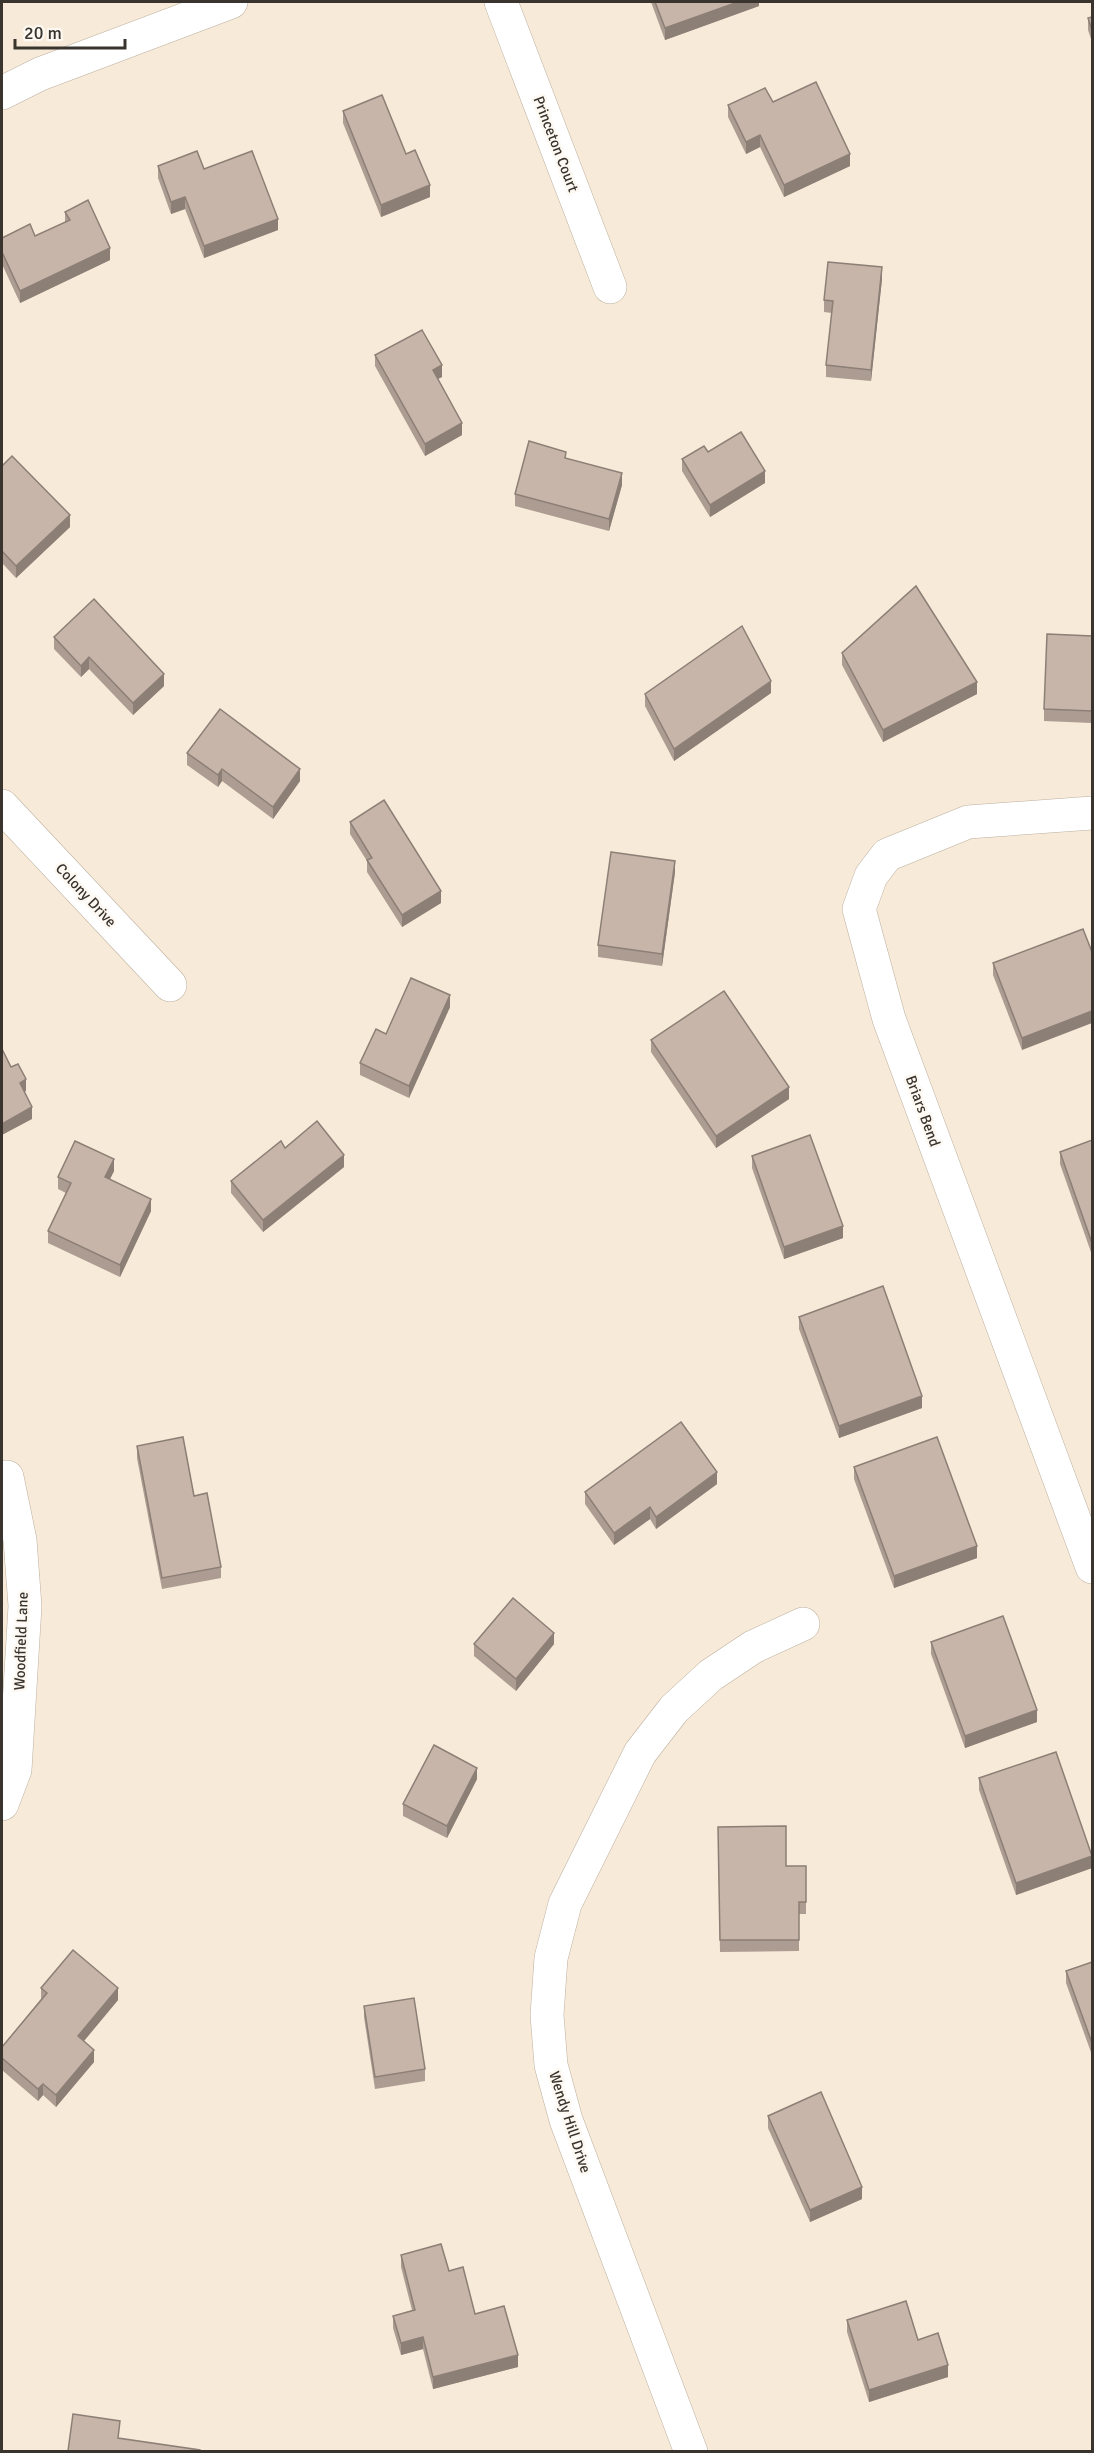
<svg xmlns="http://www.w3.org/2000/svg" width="1094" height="2453" font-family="Signika,sans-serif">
<rect width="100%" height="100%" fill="#f7ead8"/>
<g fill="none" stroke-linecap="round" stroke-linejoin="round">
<defs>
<g id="street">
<polyline points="501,2 610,287"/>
<polyline points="2,93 40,74 231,2"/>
<polyline points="2,806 170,985"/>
<polyline points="1092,813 968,822 887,855 871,876 859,909 889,1019 1092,1567"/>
<polyline points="2,1804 15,1770 25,1606 20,1540 7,1477"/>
<polyline points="691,2452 566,2120 551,2065 547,2015 551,1958 565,1904 640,1753 674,1709 711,1675 753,1647 803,1624"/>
</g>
</defs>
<use href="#street" stroke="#bdb0a0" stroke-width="34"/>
<use href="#street" stroke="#fff" stroke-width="33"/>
</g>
<g fill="#ac9c91">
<polygon points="651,2 759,2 759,6 665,40"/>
<polygon points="1092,17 1092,42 1088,30 1088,18"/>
<polygon points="773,102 850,166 784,197 760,147 746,154 728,117 728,105"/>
<polygon points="343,111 406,154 430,197 381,217 343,123"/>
<polygon points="158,166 204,169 278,230 204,258 185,209 171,214 158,178"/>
<polygon points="65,212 110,260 20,303 2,264 2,238 35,236 65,222"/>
<polygon points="882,279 871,381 826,377 826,365 832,313 824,312 824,300"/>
<polygon points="375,355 442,377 438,379 462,435 425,456 375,366"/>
<polygon points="708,452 765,483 710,517 682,471 682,459"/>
<polygon points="2,466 70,527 16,578 2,563"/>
<polygon points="622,485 609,531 515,506 515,494"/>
<polygon points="1092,636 1092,723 1044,721 1044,709"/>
<polygon points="54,637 164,686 133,715 89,669 81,677 54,649"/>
<polygon points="842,653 977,694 883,742 842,665"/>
<polygon points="771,693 674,761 645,706 645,694"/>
<polygon points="187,753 300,781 273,819 222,781 218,787 187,765"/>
<polygon points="350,822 441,903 402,927 367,872 367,861 350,834"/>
<polygon points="675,872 662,966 598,957 598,945"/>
<polygon points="1083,929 1022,1050 993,975 993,963"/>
<polygon points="450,1007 409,1098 360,1075 360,1063 386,1034"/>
<polygon points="651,1040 789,1099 716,1148 651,1052"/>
<polygon points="1092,1140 1092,1255 1060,1164 1060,1152"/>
<polygon points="285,1148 344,1167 263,1232 231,1193 231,1181"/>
<polygon points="752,1156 843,1238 784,1259 752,1168"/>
<polygon points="114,1171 110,1179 151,1211 120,1277 48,1243 48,1231 66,1193 58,1189 58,1177"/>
<polygon points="799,1317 922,1408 839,1438 799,1329"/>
<polygon points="137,1446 194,1496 221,1567 221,1578 162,1589 137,1458"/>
<polygon points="854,1467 977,1558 894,1588 854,1479"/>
<polygon points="717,1484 656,1529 650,1519 614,1545 585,1504 585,1492"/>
<polygon points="931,1642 1037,1722 965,1748 931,1654"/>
<polygon points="474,1644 554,1644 516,1691 474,1656"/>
<polygon points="979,1778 1092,1868 1016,1895 979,1790"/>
<polygon points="477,1779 447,1838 403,1816 403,1804"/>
<polygon points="718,1827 786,1866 806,1866 806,1914 799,1914 799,1951 720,1952"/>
<polygon points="1092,1962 1092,2055 1066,1983 1066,1971"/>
<polygon points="41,1988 118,2000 84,2041 94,2062 56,2107 43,2095 38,2101 2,2070 2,2047 41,1999"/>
<polygon points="364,2006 425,2069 425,2081 375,2089 364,2017"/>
<polygon points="768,2116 862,2199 810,2222 768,2128"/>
<polygon points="401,2255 449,2271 475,2314 518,2367 433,2389 423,2349 401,2355 393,2328 393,2316 412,2310 401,2267"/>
<polygon points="847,2320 918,2340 948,2377 869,2402 847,2332"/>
</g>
<g fill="#8c7f76">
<polygon points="738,2 759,2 759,6 665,40 665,28"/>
<polygon points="760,135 760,147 746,154 746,142"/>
<polygon points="850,154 850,166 784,197 784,185"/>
<polygon points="430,185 430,197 381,217 381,205"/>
<polygon points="185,197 185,209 171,214 171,202"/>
<polygon points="278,219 278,230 204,258 204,246"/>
<polygon points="110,248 110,260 20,303 20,291"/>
<polygon points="882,267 882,279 871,381 871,370"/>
<polygon points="442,365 442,377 433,381 433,370"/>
<polygon points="462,423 462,435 425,456 425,444"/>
<polygon points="765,471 765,483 710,517 710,505"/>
<polygon points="622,473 622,485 609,531 609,519"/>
<polygon points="70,515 70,527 16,578 16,566"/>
<polygon points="89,657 89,669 81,677 81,666"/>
<polygon points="164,674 164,686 133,715 133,703"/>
<polygon points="771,681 771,693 674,761 674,749"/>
<polygon points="977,682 977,694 883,742 883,730"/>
<polygon points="222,769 222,781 218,787 218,775"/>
<polygon points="300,769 300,781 273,819 273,807"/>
<polygon points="675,861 675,872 662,966 662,954"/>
<polygon points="441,891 441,903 402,927 402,915"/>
<polygon points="450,995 450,1007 409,1098 409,1086"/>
<polygon points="1092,1011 1092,1023 1022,1050 1022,1038"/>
<polygon points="26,1079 26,1091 20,1095 20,1083"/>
<polygon points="789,1087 789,1099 716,1148 716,1136"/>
<polygon points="32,1107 32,1119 2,1135 2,1124"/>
<polygon points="344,1155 344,1167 263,1232 263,1220"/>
<polygon points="114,1159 114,1171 105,1189 105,1177"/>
<polygon points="151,1199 151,1211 120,1277 120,1265"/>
<polygon points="843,1226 843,1238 784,1259 784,1247"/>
<polygon points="922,1396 922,1408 839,1438 839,1426"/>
<polygon points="717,1472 717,1484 656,1529 656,1517"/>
<polygon points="650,1507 650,1519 614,1545 614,1533"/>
<polygon points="977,1546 977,1558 894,1588 894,1576"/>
<polygon points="554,1633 554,1644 516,1691 516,1679"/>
<polygon points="1037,1710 1037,1722 965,1748 965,1736"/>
<polygon points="477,1768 477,1779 447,1838 447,1826"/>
<polygon points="1092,1856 1092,1868 1016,1895 1016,1883"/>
<polygon points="118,1988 118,2000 78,2048 78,2036"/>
<polygon points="94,2050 94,2062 56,2107 56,2095"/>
<polygon points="43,2084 43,2095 38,2101 38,2089"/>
<polygon points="862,2187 862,2199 810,2222 810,2210"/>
<polygon points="423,2337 423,2349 401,2355 401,2343"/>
<polygon points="518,2355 518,2367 433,2389 433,2377"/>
<polygon points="948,2365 948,2377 869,2402 869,2390"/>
</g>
<g fill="#c8b5a9" stroke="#8c7f76" stroke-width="1.5">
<polygon points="655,2 738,2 665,28"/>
<polygon points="1092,17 1092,30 1088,18"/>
<polygon points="816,82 850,154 784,185 760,135 746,142 728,105 765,88 773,102"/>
<polygon points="382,95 406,154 415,150 430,185 381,205 343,111"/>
<polygon points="197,151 204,169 252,151 278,219 204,246 185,197 171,202 158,166"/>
<polygon points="88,200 110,248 20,291 2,252 2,238 30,224 35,236 70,220 65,212"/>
<polygon points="828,262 882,267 871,370 826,365 833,301 824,300"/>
<polygon points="422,330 442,365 433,370 462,423 425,444 375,355"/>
<polygon points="741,432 765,471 710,505 682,459 704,446 708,452"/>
<polygon points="529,441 566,452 565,458 622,473 609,519 515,494"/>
<polygon points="12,456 70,515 16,566 2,551 2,466"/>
<polygon points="916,586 977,682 883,730 842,653"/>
<polygon points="94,599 164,674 133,703 89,657 81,666 54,637"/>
<polygon points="742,626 771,681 674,749 645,694"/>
<polygon points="1047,634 1092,636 1092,711 1044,709"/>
<polygon points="220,709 300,769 273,807 222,769 218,775 187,753"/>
<polygon points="384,800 441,891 402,915 367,860 372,858 350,822"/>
<polygon points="611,852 675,861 662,954 598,945"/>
<polygon points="1083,929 1092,952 1092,1011 1022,1038 993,963"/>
<polygon points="411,978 450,995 409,1086 360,1063 376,1029 386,1034"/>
<polygon points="724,991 789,1087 716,1136 651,1040"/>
<polygon points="2,1049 11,1067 18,1064 26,1079 20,1083 32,1107 2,1124"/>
<polygon points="317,1121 344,1155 263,1220 231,1181 281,1141 285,1148"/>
<polygon points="810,1135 843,1226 784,1247 752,1156"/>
<polygon points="1092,1140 1092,1243 1060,1152"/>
<polygon points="75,1141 114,1159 105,1177 151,1199 120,1265 48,1231 71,1183 58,1177"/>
<polygon points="883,1286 922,1396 839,1426 799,1317"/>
<polygon points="681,1422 717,1472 656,1517 650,1507 614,1533 585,1492"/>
<polygon points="183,1437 194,1496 207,1493 221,1567 162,1578 137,1446"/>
<polygon points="937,1437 977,1546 894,1576 854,1467"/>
<polygon points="513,1598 554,1633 516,1679 474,1644"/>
<polygon points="1003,1616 1037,1710 965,1736 931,1642"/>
<polygon points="434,1745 477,1768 447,1826 403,1804"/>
<polygon points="1056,1752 1092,1856 1016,1883 979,1778"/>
<polygon points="786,1826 786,1866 806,1866 806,1902 799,1902 799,1940 720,1940 718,1827"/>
<polygon points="73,1950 118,1988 78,2036 94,2050 56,2095 43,2084 38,2089 2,2058 2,2047 47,1993 41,1988"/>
<polygon points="1092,1962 1092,2043 1066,1971"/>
<polygon points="414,1998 425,2069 375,2077 364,2006"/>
<polygon points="821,2092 862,2187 810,2210 768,2116"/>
<polygon points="441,2244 449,2271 463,2267 475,2314 504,2306 518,2355 433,2377 423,2337 401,2343 393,2316 415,2310 401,2255"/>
<polygon points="906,2301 918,2340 938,2333 948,2365 869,2390 847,2320"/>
<polygon points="73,2414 120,2421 118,2438 200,2450 200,2451 68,2451"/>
</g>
<g text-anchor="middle" stroke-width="5" stroke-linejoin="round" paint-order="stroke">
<g font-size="15" fill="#39342d" stroke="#fdf8f1">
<text transform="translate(556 144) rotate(69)" y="5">Princeton Court</text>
<text transform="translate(86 895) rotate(47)" y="5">Colony Drive</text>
<text transform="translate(923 1111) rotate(70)" y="5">Briars Bend</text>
<text transform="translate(21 1641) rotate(-88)" y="5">Woodfield Lane</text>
<text transform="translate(570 2122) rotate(72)" y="5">Wendy Hill Drive</text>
</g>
</g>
<rect width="1094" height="2453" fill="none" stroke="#39342d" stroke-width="6"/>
<path d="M15 39v9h110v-9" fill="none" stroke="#39342d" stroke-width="3"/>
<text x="24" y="39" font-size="18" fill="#39342d" stroke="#fdf8f1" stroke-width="4.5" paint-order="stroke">20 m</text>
</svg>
